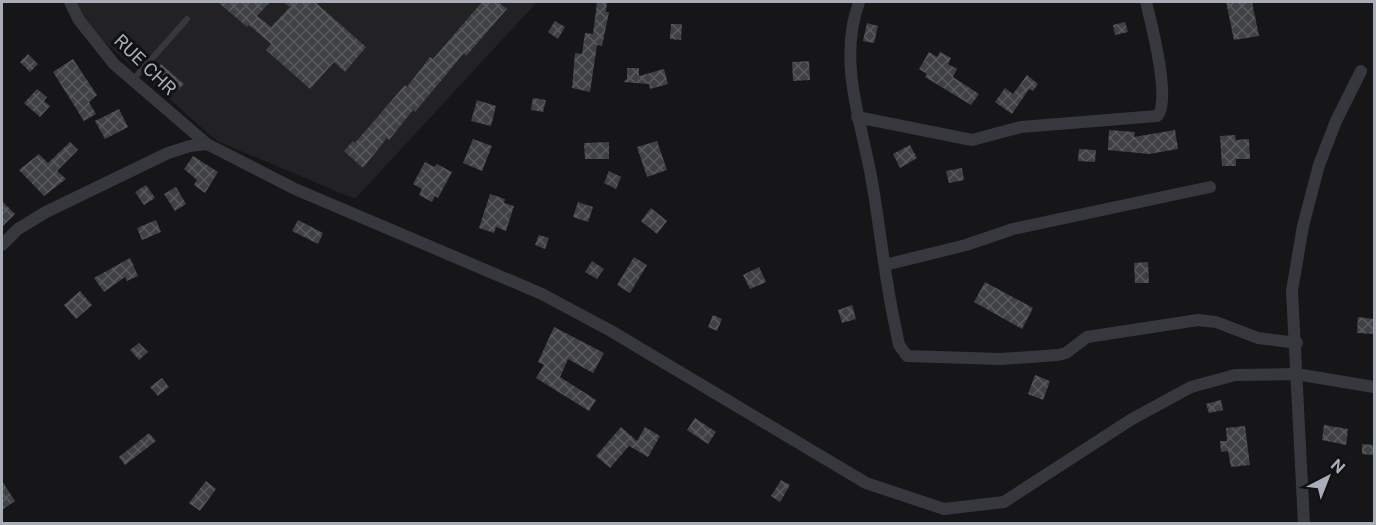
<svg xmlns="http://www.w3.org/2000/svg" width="1376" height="525" font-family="'Public Sans',sans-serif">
<defs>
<pattern id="building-cross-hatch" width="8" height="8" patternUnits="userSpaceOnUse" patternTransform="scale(1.5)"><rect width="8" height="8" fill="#404145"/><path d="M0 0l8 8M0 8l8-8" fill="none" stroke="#595a5e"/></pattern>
</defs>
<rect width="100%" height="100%" fill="#161618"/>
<polygon fill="#222225" points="76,2 537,2 355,199 217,141 100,38 85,19"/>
<g fill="url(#building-cross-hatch)">
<polygon points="218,2 270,2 257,16 271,27 290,7 283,2 315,2 366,47 345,72 334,62 310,89 266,50 271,44 249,25 247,27"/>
<polygon points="482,2 498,2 507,9 466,56 464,53 415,112 413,110 389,140 387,138 363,168 344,151 353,141 355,143 405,85 407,87 430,57 433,59"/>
<polygon points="597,2 607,2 606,12 609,12 602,46 597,45 590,92 572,88 575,53 582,54 585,33 593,34"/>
<polygon points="1226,2 1252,2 1259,36 1234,40"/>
<polygon points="555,21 565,27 558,39 548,32"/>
<polygon points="1125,22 1128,32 1115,35 1113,25"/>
<polygon points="867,23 878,26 874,43 863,41"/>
<polygon points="671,24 682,24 681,40 670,39"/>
<polygon points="929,52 937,57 940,52 951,58 948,64 957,69 953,77 979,94 971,105 925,77 927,74 919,69"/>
<polygon points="28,54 38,64 30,72 20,62"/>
<polygon points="73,59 97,95 89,102 96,114 84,121 53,72"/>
<polygon points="809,61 810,80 793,81 792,62"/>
<polygon points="161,64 184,84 176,92 154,72"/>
<polygon points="627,68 639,68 639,76 664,69 668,84 650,89 649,84 623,82 627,79"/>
<polygon points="1027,75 1038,84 1033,91 1029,89 1012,114 995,102 1005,88 1013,94"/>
<polygon points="37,89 47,97 44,101 50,106 40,117 24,103"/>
<polygon points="533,98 546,100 543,112 531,110"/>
<polygon points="477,100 496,106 491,126 471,121"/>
<polygon points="119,109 128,127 105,139 95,121"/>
<polygon points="1109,130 1135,132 1134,137 1175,130 1178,149 1149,154 1108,150"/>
<polygon points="1235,135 1236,140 1249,139 1250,159 1236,159 1236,166 1222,166 1220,136"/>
<polygon points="473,139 492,146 482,171 463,163"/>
<polygon points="657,141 667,170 647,177 637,147"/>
<polygon points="70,142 78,150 57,171 66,179 44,196 19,170 39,154 48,163"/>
<polygon points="609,142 609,159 585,159 584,143"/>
<polygon points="910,145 917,158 900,168 893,154"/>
<polygon points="1079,149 1096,150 1095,162 1078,161"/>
<polygon points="193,156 218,172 205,193 194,185 197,180 184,169"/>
<polygon points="425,162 434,167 437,164 452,172 438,198 435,196 432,202 419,195 422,189 413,184"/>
<polygon points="962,168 964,180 949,183 946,171"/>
<polygon points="609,171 621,177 616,189 604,183"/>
<polygon points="146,185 155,198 144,205 135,192"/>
<polygon points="176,187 186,204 175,211 164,194"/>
<polygon points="490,194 505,199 504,203 514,206 506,231 496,227 494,233 479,228"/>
<polygon points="2,201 15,214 2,227"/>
<polygon points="578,202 593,207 588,222 573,217"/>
<polygon points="651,208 667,221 657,234 641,221"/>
<polygon points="156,220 161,232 142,240 137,228"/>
<polygon points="298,220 323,233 318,244 292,231"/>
<polygon points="539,235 549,238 545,249 535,245"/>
<polygon points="634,257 647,265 630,293 617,285"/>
<polygon points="130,258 138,276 127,281 125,277 104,292 94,278"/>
<polygon points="592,261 604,269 597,279 585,272"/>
<polygon points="1148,262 1149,283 1135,283 1134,263"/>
<polygon points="759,267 766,282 750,289 743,275"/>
<polygon points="985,282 1033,308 1022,329 974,302"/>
<polygon points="80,291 92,305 76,319 64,305"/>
<polygon points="852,305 856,319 842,323 838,310"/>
<polygon points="713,315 722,319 717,331 708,327"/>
<polygon points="1358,317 1374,319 1374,334 1357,333"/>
<polygon points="554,327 604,353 593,373 568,359 560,377 596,400 589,411 536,378 544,365 538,362"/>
<polygon points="139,343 148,352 139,360 130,350"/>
<polygon points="1035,375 1050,381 1043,400 1028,394"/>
<polygon points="162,378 169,387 158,396 150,387"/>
<polygon points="1221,400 1223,410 1209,413 1206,404"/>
<polygon points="695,418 716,432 708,444 687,430"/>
<polygon points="1324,425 1348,429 1346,445 1322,440"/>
<polygon points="1245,426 1250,465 1231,467 1228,451 1221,452 1220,441 1227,441 1226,428"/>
<polygon points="621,427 637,441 645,427 660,436 648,457 629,446 610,468 596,456"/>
<polygon points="149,433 156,441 125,465 119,457"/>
<polygon points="1362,444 1374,445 1374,455 1362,454"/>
<polygon points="781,480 790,485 780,502 771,496"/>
<polygon points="2,481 15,501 2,510"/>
<polygon points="206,481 216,489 200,511 189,503"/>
</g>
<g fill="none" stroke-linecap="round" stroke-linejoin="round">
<polyline stroke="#37383d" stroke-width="6" points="132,81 187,19"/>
<g stroke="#37383d" stroke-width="12">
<polyline points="70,2 79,20 114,64 207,144 295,189 542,294 611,331 866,483 944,509 1004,502 1132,419 1191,387 1235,375 1296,374 1374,387"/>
<path d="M859,2c-21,59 1,115 12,174 9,49 13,99 24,149l4,20 8,11 93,3 58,-4 8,-2 21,-16 111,-17 18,2 42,16 39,5"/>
<path d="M857,117l115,23 49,-13 136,-11c15,-13 -6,-94 -11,-114"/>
<polyline points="2,245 18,229 46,212 168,153 190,146 207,144"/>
<polyline points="885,265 966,245 1013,229 1210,187"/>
<polyline points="1304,524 1292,291 1303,226 1319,165 1336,121 1361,71"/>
</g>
</g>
<g text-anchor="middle" stroke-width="6" stroke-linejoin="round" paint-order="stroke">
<g font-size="18" fill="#a8adb8" stroke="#111113">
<text transform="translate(145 65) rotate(44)" y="6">RUE CHR</text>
</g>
</g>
<rect width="1376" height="525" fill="none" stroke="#a8adb8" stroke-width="6"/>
<g transform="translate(1328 477) rotate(42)" stroke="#111113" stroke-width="4.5" paint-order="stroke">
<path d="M0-4.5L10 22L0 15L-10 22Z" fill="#a8adb8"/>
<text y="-9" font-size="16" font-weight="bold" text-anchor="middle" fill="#a8adb8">N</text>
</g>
</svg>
